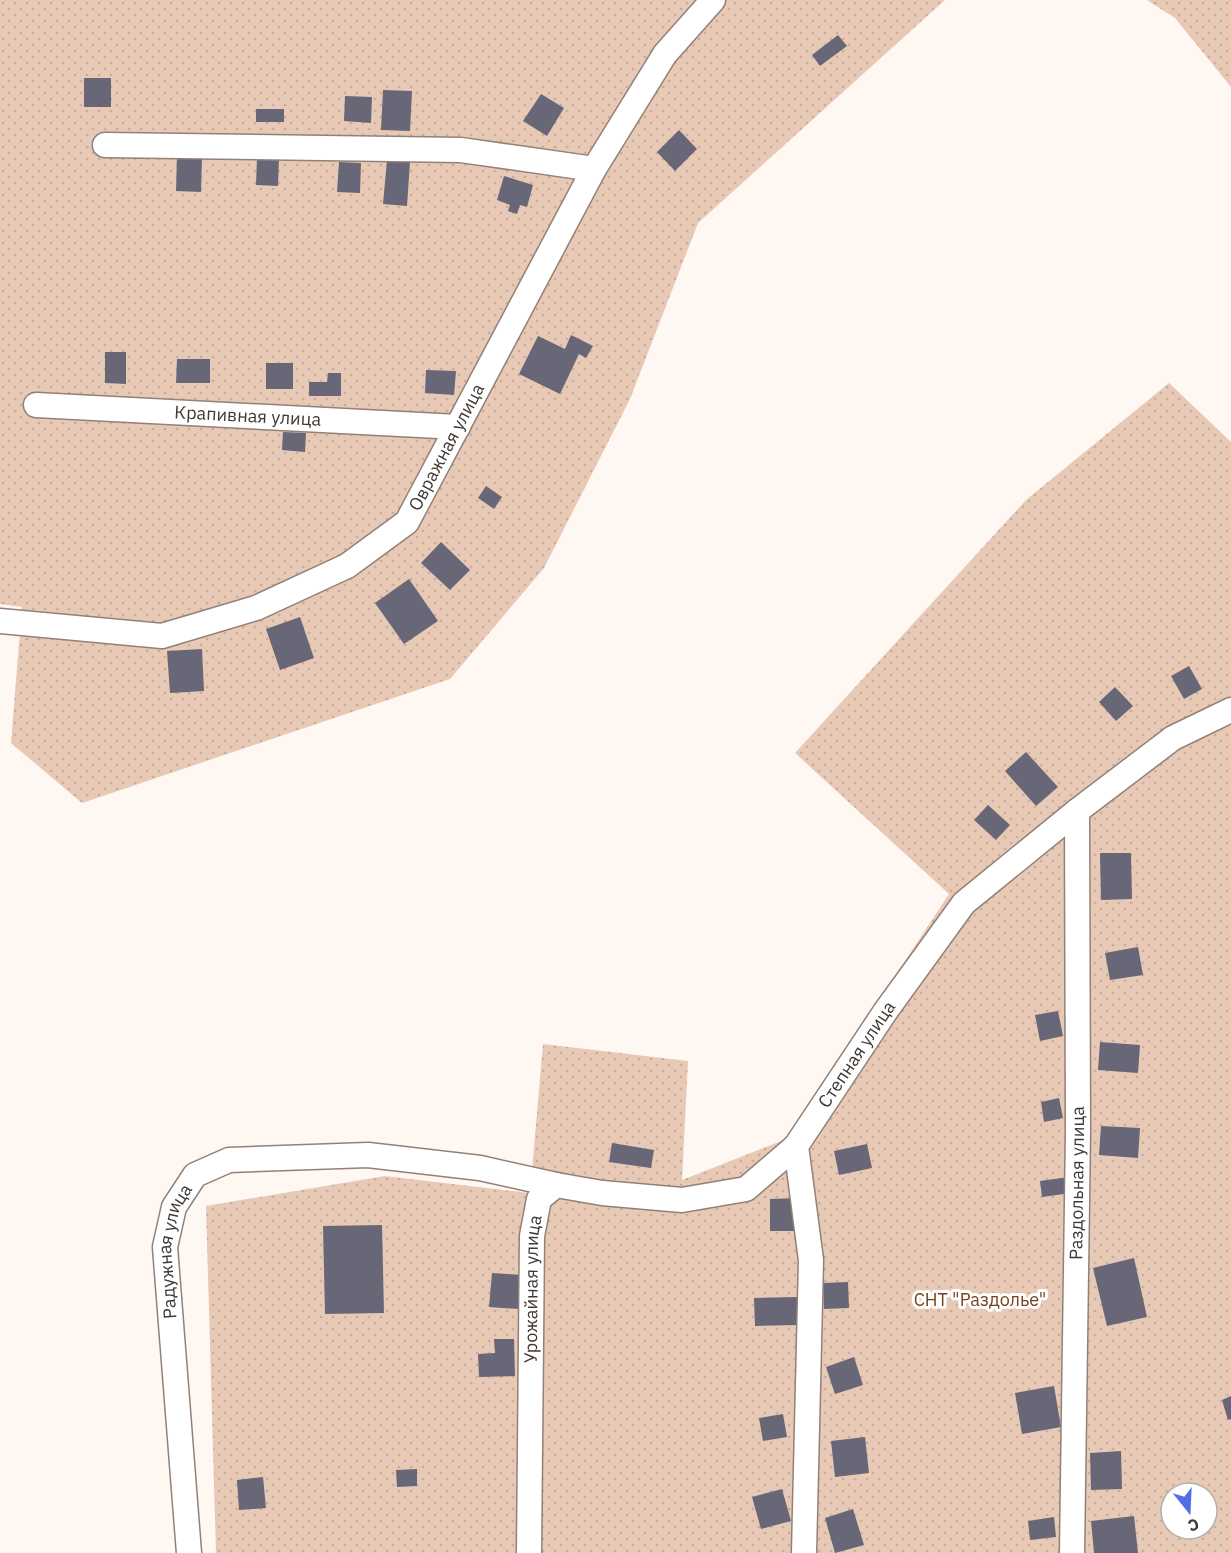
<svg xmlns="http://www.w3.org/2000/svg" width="1231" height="1553" font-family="'IBM Plex Sans',sans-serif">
<defs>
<pattern id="grass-dots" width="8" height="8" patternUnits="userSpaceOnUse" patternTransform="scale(1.5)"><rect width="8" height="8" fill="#e8c9b6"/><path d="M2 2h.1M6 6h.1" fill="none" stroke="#c8ad9d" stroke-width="1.8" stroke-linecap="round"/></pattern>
</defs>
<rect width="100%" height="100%" fill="#fef7f2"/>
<g fill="url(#grass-dots)" fill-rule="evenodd">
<polygon points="0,0 945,0 698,223 630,399 544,568 450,679 82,803 11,743 22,607 0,604"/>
<polygon points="1147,0 1231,0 1231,87 1175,18"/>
<path d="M1169,383l62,59v1111h-1015l-10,-347 179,-30 145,17 13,-149 145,17 -6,119 107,-42 160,-244 -154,-141 231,-253zM1171,1493h36v36h-36z"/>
</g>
<g fill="#676777">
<polygon points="838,35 847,46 820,66 812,55"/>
<rect x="84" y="78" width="27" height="29"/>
<polygon points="383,90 412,91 410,131 381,130"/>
<polygon points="541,94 564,108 547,136 523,121"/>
<polygon points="345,96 372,97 371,123 344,121"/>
<rect x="256" y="109" width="28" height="13"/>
<polygon points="679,130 697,149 675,171 657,152"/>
<polygon points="177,156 202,157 201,192 176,191"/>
<polygon points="257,158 279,159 278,186 256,185"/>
<polygon points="387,160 410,162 407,206 383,204"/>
<polygon points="339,162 361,163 360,193 337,192"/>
<polygon points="504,176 533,185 527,207 520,205 517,214 508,211 510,205 497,200"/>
<polygon points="571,335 593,346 586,358 579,354 560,394 519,374 538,336 565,349"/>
<polygon points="105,352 126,352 126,384 105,383"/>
<polygon points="177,359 210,359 210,383 176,383"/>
<rect x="266" y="363" width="27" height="26"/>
<polygon points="426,370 456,371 454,395 425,393"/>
<polygon points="328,373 341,373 341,396 309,396 309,382 327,382"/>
<polygon points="283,432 306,433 305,452 282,450"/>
<polygon points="486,486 502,497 494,509 478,498"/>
<polygon points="441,542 470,570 450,590 421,563"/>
<polygon points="409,579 438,621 404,644 375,603"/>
<polygon points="300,617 314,658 280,670 266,629"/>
<polygon points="202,649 204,691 170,693 167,651"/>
<polygon points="1189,666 1202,689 1184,699 1171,676"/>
<polygon points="1115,687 1133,706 1116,721 1099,702"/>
<polygon points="1026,752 1058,787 1036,806 1005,771"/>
<polygon points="988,805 1010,825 996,840 974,820"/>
<polygon points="1100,853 1131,853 1132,899 1101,900"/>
<polygon points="1138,947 1143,975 1110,980 1105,953"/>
<polygon points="1058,1011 1063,1036 1040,1041 1035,1015"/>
<polygon points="1100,1042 1140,1045 1138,1073 1098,1070"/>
<polygon points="1059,1098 1063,1118 1044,1122 1041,1102"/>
<polygon points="1101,1126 1140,1128 1138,1158 1099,1155"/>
<polygon points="612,1143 654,1150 651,1168 609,1162"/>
<polygon points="867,1144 872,1168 839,1175 834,1151"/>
<polygon points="1069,1177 1071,1193 1042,1197 1040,1181"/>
<polygon points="798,1198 799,1231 770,1231 770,1199"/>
<polygon points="382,1225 384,1313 325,1314 323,1226"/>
<polygon points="1134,1258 1147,1317 1107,1326 1093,1268"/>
<polygon points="492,1273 522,1275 519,1309 489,1307"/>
<polygon points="848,1282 849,1308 824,1309 823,1283"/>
<polygon points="798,1297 798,1325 755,1326 754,1298"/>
<polygon points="494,1339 514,1339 515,1376 479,1377 478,1354 495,1353"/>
<polygon points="854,1357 863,1385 835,1394 826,1367"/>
<polygon points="1054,1386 1061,1427 1022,1434 1015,1393"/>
<polygon points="1231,1396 1231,1419 1228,1420 1222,1400"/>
<polygon points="783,1414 787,1437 763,1441 759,1418"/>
<polygon points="865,1437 869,1473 835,1477 831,1441"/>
<polygon points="1121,1451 1122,1489 1091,1490 1090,1453"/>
<polygon points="417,1469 417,1486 397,1487 396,1470"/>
<polygon points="263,1477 266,1508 239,1510 237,1480"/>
<polygon points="782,1489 791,1521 761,1529 752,1497"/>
<polygon points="853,1509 864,1545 835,1553 825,1518"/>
<polygon points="1134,1516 1138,1553 1094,1553 1091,1521"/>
<polygon points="1054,1517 1056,1537 1030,1540 1028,1521"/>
</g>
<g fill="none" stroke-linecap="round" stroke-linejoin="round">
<defs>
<g id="minor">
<polyline points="105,145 461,150 594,169"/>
<path id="s1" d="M36,405l422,22"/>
<path id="s2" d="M0,621l162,15 94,-28 91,-42 60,-44 187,-353 71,-115 48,-54"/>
<path id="s3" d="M189,1553l-24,-306 9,-40 21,-32 34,-15 139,-5 112,13 76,17"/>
<path id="s4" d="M529,1553l3,-317 7,-37 17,-14 46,8 80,7 64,-11 50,-43"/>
<path id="s5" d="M804,1553l7,-293 -15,-114 89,-134 79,-109 113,-92 96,-73 58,-28"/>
<path id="s6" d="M1072,1553l6,-422 -1,-320"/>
</g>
</defs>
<use href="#minor" stroke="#928177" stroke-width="27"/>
<use href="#minor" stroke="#fff" stroke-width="24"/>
</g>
<g text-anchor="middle" stroke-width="6" stroke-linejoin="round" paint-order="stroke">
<g font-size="18" fill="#3f3833" stroke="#fff">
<text dy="6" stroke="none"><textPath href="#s1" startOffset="212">Крапивная улица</textPath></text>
<text dy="6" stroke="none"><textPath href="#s2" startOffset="520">Овражная улица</textPath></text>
<text dy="6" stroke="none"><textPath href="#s5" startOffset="518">Степная улица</textPath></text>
<text dy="6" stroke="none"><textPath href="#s6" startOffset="370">Раздольная улица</textPath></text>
<text dy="6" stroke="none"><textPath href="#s3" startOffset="304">Радужная улица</textPath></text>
<text dy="6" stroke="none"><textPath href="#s4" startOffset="264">Урожайная улица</textPath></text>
</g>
<g font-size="18" fill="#75421d" stroke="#fff">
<text x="980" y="1306">СНТ "Раздолье"</text>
</g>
</g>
<g transform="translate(1189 1511) rotate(162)"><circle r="28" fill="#ffffff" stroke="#b2afad" stroke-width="1.5"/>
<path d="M0-4.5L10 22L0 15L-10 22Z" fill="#516fe4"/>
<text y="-9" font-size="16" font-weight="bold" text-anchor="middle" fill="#3f3833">С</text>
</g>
</svg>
